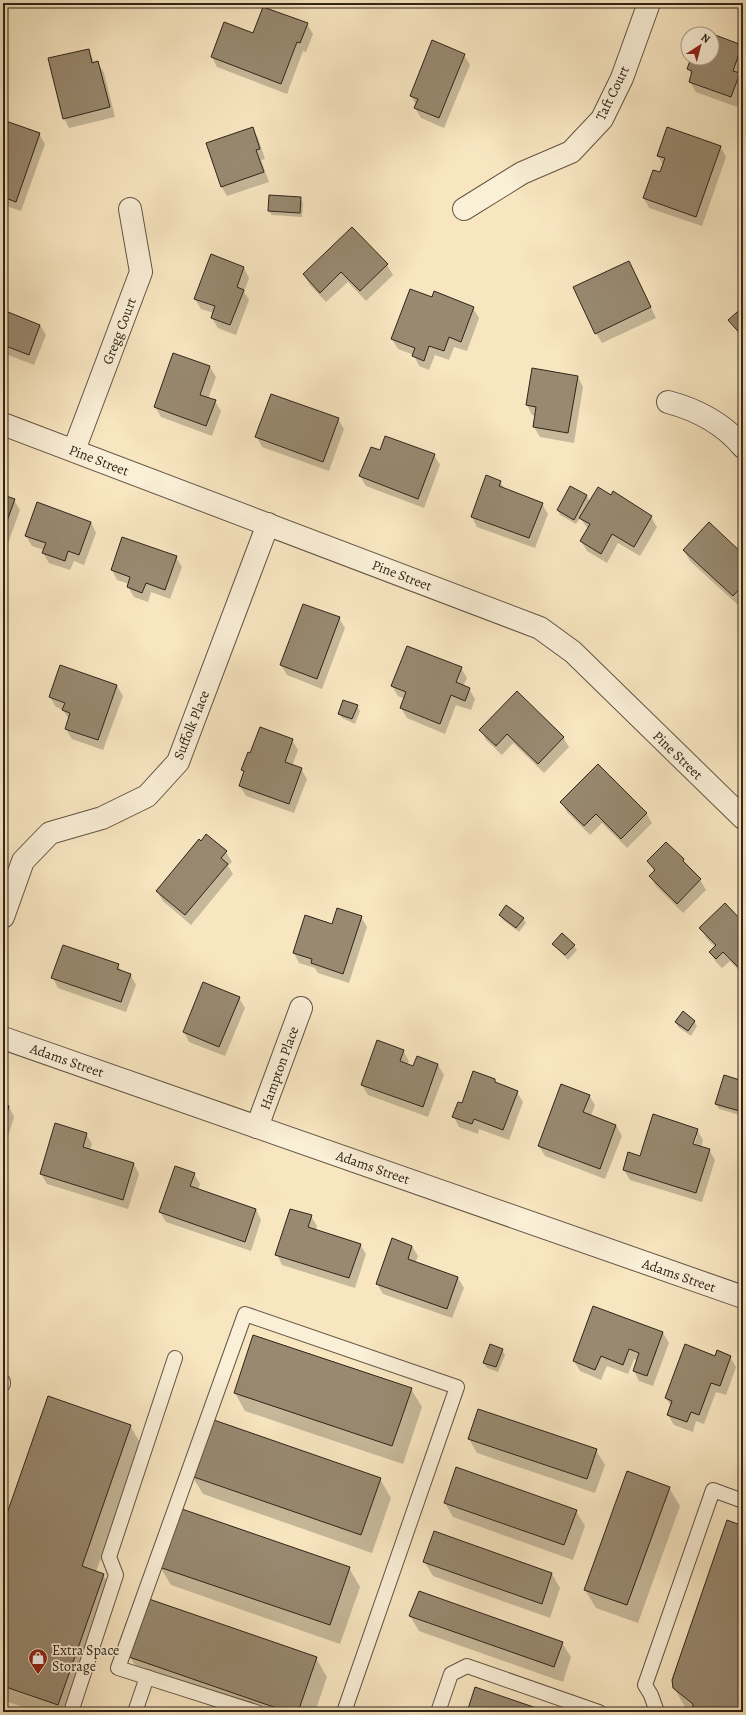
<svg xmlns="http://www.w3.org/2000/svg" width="746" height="1715" font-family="Alegreya,serif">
<rect width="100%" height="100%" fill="#f8e6c1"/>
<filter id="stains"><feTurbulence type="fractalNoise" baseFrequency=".005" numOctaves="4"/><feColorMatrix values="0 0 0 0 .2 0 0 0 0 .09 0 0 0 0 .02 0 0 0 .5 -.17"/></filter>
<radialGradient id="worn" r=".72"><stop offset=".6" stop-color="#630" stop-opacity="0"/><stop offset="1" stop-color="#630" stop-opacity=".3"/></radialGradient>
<g fill="#0003" fill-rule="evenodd">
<polygon points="307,24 313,34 306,52 303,51 287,94 217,67 212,57 254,35"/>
<polygon points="712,35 742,46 743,48 743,68 740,76 743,81 743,90 737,107 696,92 690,82 692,76 688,69 692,58 712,58"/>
<polygon points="88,50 95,63 98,63 104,73 115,117 69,128 64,118"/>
<polygon points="464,55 470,65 444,128 421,118 415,108 416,105 411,96"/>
<polygon points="3,121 39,134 45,144 21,211 3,205"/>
<polygon points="252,128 258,138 265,159 261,160 269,182 227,196 221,186"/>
<polygon points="720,146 726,157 702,226 649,208 644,198 661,174 664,166 658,156"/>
<polygon points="300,198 303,203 302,217 272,215 269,211"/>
<polygon points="352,228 387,265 393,275 366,301 348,282 326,302 310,285 304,275"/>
<polygon points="629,262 656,318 602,343 596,333"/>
<polygon points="244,268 249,278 244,292 249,300 236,335 218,328 212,318 214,313 201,309 195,299"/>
<polygon points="433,298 473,308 479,318 467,351 454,347 449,360 435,355 429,370 419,366 414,355 398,349 392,339"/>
<polygon points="743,308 743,339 730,320"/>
<polygon points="3,311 40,325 46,335 34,365 3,353"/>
<polygon points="173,354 210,367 216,377 208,399 215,401 221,411 212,436 161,417 155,407"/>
<polygon points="578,377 583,387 574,443 540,437 534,427 536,416 532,415 527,405"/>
<polygon points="338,419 344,429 329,471 262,447 257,437"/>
<polygon points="380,451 434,455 440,465 424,508 366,486 360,476"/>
<polygon points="500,481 505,490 542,504 548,514 535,548 477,527 472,517"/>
<polygon points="571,487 587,496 590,502 651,517 657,527 640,556 618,543 607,563 587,551 581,541 588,529 580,518 576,524 560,515 558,510"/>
<polygon points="3,496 14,500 20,510 8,543 3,541"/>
<polygon points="91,522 96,533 84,565 74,561 70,570 49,563 43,553 44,550 32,546 26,536"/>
<polygon points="684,551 743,555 743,601 739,606 690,561"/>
<polygon points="176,557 182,567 170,599 151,592 148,602 134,597 128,587 129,584 117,580 112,570"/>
<polygon points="304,605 339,618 345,628 322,689 287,675 281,665"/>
<polygon points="743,623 743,635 739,628"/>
<polygon points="61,666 117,686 123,696 103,750 72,739 66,729 69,719 63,710 56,707 50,697"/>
<polygon points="461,668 467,678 463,687 469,689 475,699 471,710 456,705 445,734 407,718 401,708 405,699 398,696 392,686"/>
<polygon points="357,706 360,711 355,724 342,718 339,714"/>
<polygon points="481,730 563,737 569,747 544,773 513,743 502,755 486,740"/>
<polygon points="292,740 298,750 292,766 301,769 307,779 294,813 246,796 240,786 244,774 242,770 251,754"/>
<polygon points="561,802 646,813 652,823 627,848 602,823 590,835 567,812"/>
<polygon points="206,836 226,852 232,862 228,866 233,874 191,925 163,901 157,891"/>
<polygon points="683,860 688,867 700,880 706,890 683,913 656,886 650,876 654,871 648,861"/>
<polygon points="500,915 523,918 526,923 519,932 503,920"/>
<polygon points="361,917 367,927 349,983 318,973 315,968 299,963 294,953 332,925"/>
<polygon points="743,924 743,975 730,961 722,968 716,962 710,952 715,947 706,938 701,928"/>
<polygon points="553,944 574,946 577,950 568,960"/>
<polygon points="118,965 122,972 130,974 136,985 126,1012 58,988 53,978"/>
<polygon points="239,998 245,1008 225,1056 189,1042 184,1032"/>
<polygon points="694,1021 697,1026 691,1036 678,1027 676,1022"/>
<polygon points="403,1051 409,1061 407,1065 414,1067 438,1065 444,1075 428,1117 368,1095 362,1085"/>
<polygon points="495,1080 497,1084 517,1092 523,1102 509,1140 479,1129 478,1134 459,1127 454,1117 462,1104"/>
<polygon points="743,1082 743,1116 719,1109 716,1104"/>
<polygon points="589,1095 595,1105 591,1116 616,1125 622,1136 605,1179 545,1156 539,1146"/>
<polygon points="3,1105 9,1107 14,1117 3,1153"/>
<polygon points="56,1125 86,1134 92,1144 90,1150 134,1164 139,1174 128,1209 47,1184 41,1174"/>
<path d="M697,1130l6,10 -2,7 8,3 6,10 -13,42 -72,-22 -6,-10zM695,1136h2l-4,13 -2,-1z"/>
<polygon points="194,1174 200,1184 198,1190 256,1209 261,1220 251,1251 166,1222 160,1212"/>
<polygon points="311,1216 317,1226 316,1230 360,1244 366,1254 355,1288 282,1265 277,1254"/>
<polygon points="412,1246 418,1256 415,1263 458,1278 464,1288 452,1318 383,1294 377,1284"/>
<polygon points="594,1307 663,1333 669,1343 653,1386 639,1381 634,1371 637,1360 634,1359 628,1374 607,1366 601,1380 580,1371 574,1361"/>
<polygon points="502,1350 505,1355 498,1372 487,1368 484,1363"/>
<polygon points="715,1357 730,1357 736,1367 726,1395 716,1392 704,1424 696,1421 693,1432 674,1425 668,1415 671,1406 666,1398"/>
<polygon points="411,1389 422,1407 403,1464 245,1411 235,1393"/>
<polygon points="130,1426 141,1444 96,1572 103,1575 114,1594 73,1712 37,1712 3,1700 3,1528"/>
<polygon points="469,1439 596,1450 605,1465 595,1493 477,1453"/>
<polygon points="192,1476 380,1479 391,1498 372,1553 203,1494"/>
<polygon points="669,1488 680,1506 638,1623 596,1608 585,1590"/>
<polygon points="445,1503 576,1511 585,1526 573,1560 453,1517"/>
<polygon points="743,1527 743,1712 692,1712 685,1707 674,1688"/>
<polygon points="424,1561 552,1574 560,1588 550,1618 433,1576"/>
<polygon points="160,1567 349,1568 360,1587 340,1644 171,1585"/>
<polygon points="410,1616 562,1643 571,1657 563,1682 419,1631"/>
<polygon points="130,1657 316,1658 327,1677 315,1712 246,1712 141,1675"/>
</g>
<g fill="#988970" stroke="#302419">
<polygon points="263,7 308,23 300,43 297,42 281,84 211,57 224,22 253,33"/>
<polygon points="707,32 742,45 733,71 740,73 731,97 689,82 692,71 687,69 691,58 712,58 712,34 706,34"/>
<polygon points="432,40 465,54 439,118 414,108 418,99 410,96"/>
<polygon points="89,49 92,63 98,61 110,107 63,119 48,58"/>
<polygon points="3,120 40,133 16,202 3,197"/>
<polygon points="253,127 260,149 256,150 264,172 221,187 206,143"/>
<polygon points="667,127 721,146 696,217 643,198 653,170 660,172 665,158 657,156"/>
<polygon points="269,195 301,197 300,213 268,211"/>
<polygon points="352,227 388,264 360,291 341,272 320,293 303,274"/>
<polygon points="211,254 244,267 237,287 244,290 230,325 211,318 215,306 194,299"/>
<polygon points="629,261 651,307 595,334 573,287"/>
<polygon points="410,289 432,297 434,291 474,307 461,342 449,337 444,351 429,346 424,361 412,356 415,348 391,339"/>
<polygon points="743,307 743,337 728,320"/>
<polygon points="3,310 40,325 29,355 3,345"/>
<polygon points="173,353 210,366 200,395 216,400 206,426 154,407"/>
<polygon points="532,368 578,376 568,433 533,427 536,407 526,405"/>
<polygon points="271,394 339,418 323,462 255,437"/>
<polygon points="385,436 435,454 418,499 359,476 371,447 380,450"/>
<polygon points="486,475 501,481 499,486 543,503 529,538 471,517"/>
<polygon points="570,486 587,495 574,520 557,510"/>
<polygon points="598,487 611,495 613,491 652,516 634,547 612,534 601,554 580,541 590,524 579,518"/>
<polygon points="3,495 15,499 3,532"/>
<polygon points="37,502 91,522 79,555 68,551 65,561 42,553 46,543 25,536"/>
<polygon points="709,522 743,554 743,585 733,596 683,550"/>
<polygon points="122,537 177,556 165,590 146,583 142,593 127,587 130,577 111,570"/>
<polygon points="303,604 340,617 317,679 280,665"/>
<polygon points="407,646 462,667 456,682 470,688 465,701 451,695 440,724 400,708 406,692 391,686"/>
<polygon points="60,665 117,685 98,740 65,729 70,713 62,710 65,703 49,697"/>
<polygon points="517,691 564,737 538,764 507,734 496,746 479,730"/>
<polygon points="343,700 358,705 352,719 338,714"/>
<polygon points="260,727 293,739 285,762 302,768 289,804 239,786 244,771 241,770 248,752 250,753"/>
<polygon points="598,764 647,813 621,839 596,814 584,826 560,802"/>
<polygon points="206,834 227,851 221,858 228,864 185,915 156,891 199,839 201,841"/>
<polygon points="666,842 684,859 683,861 701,879 677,904 649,876 655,870 647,861"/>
<polygon points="725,903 743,922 743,966 740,969 723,952 716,959 709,952 716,945 699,928"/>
<polygon points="506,905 524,918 516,928 499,915"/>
<polygon points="337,908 362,916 343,974 311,963 312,959 293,953 305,915 332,924"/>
<polygon points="562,933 575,945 565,955 552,944"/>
<polygon points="63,945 119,964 117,969 131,974 121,1002 51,978"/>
<polygon points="203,982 240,997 219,1047 183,1032"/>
<polygon points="683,1011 695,1021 688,1031 675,1022"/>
<polygon points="377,1040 404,1050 400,1061 413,1066 417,1056 438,1064 423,1107 361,1085"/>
<polygon points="473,1071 495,1079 495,1082 518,1091 503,1130 474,1119 472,1124 452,1117 458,1102 462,1103"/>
<polygon points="724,1075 743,1081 743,1112 715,1104"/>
<polygon points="561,1084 590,1095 583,1112 616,1125 600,1169 538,1146"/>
<polygon points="3,1104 9,1106 3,1126"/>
<polygon points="653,1114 698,1129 693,1144 710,1149 696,1193 623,1170 628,1152 640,1156"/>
<polygon points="55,1123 87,1133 83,1147 134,1163 123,1200 40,1174"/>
<polygon points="175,1166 195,1173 190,1186 256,1209 245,1242 159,1212"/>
<polygon points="290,1209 312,1215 308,1227 361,1244 349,1278 275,1255"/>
<polygon points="392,1238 412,1246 408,1259 458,1277 447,1309 376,1284"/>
<polygon points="593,1306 663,1332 647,1376 633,1371 639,1353 629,1349 623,1365 601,1356 595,1370 573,1361"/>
<polygon points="253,1335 412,1388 392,1446 234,1393"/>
<polygon points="490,1344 503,1349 496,1367 483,1363"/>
<polygon points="685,1344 715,1356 717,1350 731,1356 720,1386 711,1383 699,1415 691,1412 687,1422 667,1415 672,1401 665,1398"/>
<polygon points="48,1396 131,1425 82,1566 104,1574 58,1705 3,1686 3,1525"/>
<polygon points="478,1409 597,1449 587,1479 468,1439"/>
<polygon points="211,1419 381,1478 361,1535 191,1476"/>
<polygon points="456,1467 577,1510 564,1545 444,1503"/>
<polygon points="627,1471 670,1487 627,1605 584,1590"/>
<polygon points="179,1508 350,1567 330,1625 159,1567"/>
<polygon points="727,1520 743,1526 743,1712 693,1712 693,1704 673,1688 672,1680"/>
<polygon points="434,1531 552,1573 542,1604 423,1562"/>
<polygon points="419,1591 563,1642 554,1667 409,1616"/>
<polygon points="149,1599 317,1657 298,1712 288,1712 129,1657"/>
<polygon points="475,1687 548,1712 467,1712"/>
</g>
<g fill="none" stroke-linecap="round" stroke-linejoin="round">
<defs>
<g id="service">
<polyline points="3,1382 3,1384"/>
<polyline points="71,1712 116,1575 109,1557 175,1358"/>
<polyline points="135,1712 147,1677"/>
<polyline points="256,1712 118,1668 245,1314 457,1387 344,1712"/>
<polyline points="438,1712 451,1674 467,1666 599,1712"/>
<polyline points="657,1712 651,1695 645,1685 713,1490 743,1501"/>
</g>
<g id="minor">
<polyline points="464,209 522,173 571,152 602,119 622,78 649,3"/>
<path d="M668,402c30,8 55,21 75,45"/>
<polyline points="3,424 540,628 573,652 743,818"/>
<polyline points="74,450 141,272 130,209"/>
<polyline points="3,917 23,861 50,833 102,818 147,796 178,762 268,524"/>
<polyline points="3,1038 743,1297"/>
<polyline points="257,1127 301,1008"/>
</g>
</defs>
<use href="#service" stroke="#625443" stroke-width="16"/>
<use href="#minor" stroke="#625443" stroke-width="24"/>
<use href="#service" stroke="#faefd7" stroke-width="14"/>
<use href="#minor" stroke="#faefd7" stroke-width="22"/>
</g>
<defs>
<symbol id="shop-pin" viewBox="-11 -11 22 30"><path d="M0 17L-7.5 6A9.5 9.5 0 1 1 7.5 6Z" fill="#8f2418" stroke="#faefd7"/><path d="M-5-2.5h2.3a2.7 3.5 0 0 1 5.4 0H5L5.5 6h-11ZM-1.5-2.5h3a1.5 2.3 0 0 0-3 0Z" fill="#fff"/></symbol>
</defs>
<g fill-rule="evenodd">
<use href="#shop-pin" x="27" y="1647" width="22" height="30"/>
</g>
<g text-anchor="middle" stroke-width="3.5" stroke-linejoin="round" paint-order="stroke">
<g font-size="14" fill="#302419" stroke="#faefd7">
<text transform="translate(612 93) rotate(-64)" y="5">Taft Court</text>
<text transform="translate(119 331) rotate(-69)" y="5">Gregg Court</text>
<text transform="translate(99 460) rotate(21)" y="5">Pine Street</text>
<text transform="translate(402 575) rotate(21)" y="5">Pine Street</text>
<text transform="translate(191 725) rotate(-68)" y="5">Suffolk Place</text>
<text transform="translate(678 755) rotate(44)" y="5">Pine Street</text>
<text transform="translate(67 1060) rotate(19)" y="5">Adams Street</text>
<text transform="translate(279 1068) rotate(-70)" y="5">Hampton Place</text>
<text transform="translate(373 1167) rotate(19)" y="5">Adams Street</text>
<text transform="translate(679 1275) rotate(19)" y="5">Adams Street</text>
</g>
<g font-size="14" fill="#302419" stroke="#faefd7" text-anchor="start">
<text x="52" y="1655">Extra Space<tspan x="52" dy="16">Storage</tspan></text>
</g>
</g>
<rect width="746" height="1715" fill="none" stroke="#f8e6c1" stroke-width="16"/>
<rect x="4" y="4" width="738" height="1707" fill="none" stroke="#302419" stroke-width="2"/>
<rect x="8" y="8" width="730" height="1699" fill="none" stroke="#302419"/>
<g transform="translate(700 46) rotate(36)"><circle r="19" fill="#faefd7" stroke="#a99e8b"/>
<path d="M0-3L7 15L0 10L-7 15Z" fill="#8f2418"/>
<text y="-6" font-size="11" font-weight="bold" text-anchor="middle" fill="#302419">N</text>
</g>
<rect width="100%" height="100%" filter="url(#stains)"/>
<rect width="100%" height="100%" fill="url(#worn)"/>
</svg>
